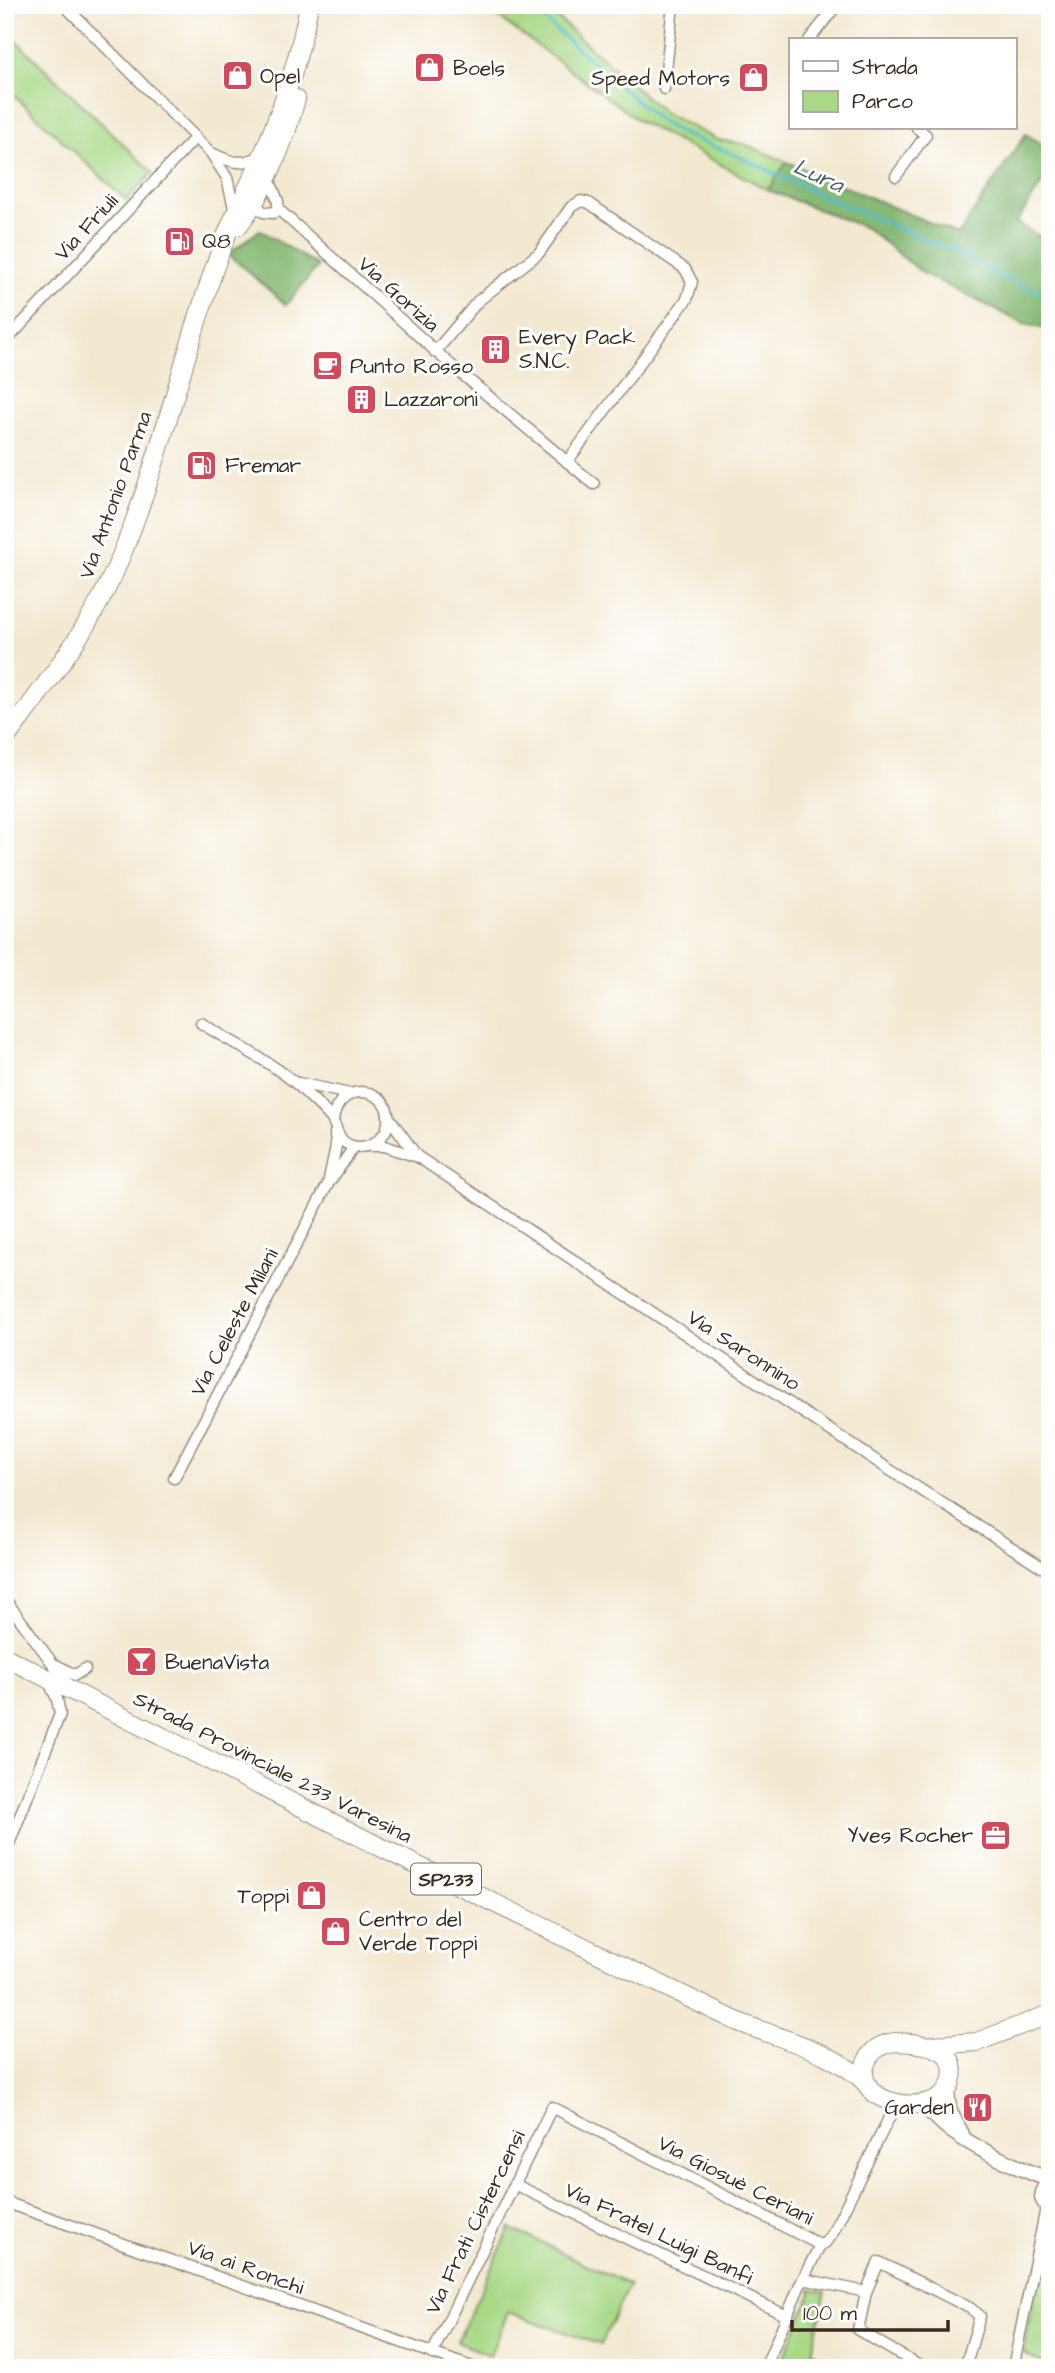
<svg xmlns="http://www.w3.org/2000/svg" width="1055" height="2373" font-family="'Architects Daughter',sans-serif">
<rect width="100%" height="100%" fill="#fff"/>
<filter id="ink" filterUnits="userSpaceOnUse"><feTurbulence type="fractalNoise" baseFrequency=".0143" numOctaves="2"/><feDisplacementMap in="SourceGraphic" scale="14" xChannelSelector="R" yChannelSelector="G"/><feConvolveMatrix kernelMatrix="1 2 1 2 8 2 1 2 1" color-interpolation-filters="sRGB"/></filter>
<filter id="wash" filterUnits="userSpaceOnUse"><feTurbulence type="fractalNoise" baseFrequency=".00686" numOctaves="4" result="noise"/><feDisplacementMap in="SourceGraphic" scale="28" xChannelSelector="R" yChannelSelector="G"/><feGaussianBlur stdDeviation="1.57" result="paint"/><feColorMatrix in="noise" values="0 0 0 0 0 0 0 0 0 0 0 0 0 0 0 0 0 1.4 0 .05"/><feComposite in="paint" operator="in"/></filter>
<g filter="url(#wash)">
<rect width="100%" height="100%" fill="#f3e9d1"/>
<g fill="#a9d987" stroke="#728252" stroke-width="2">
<polygon points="482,5 543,5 664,113 718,140 744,144 787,162 768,190 639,121"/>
<polygon points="5,30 153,173 126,200 5,87"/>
<polygon points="510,2228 629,2285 601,2345 508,2312 490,2355 457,2342"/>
<path d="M1050,2247v120l-27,-14c7,-32 10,-78 27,-106z"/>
<polygon points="811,2289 826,2292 812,2352 844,2368 779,2368 811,2295"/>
</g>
<g fill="#86b974" stroke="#607249" stroke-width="2">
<polygon points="1026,134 1050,150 1050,171 1016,223 1050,242 1050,330 1024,324 924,274 866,228 768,190 787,162 958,235"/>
<polygon points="260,230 318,266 286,305 228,254"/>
</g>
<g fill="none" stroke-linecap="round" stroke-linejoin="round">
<polyline stroke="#53bece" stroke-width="3.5" points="528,5 661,122 683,134 733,154 823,196 960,254 1002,277 1030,289 1050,294"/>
</g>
</g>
<g filter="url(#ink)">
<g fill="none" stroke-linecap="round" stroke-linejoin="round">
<defs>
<g id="minor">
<polyline points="64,5 211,153 227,178 235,212"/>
<polyline points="809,40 837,5"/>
<polyline points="664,89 673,5"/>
<path d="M214,154c19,10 29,11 49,1"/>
<polyline points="268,176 278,201 278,209 451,365 594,484"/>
<polyline points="896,176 926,135 917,128"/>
<polyline points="253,200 263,212 273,213 278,209"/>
<polyline points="5,342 195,138"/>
<polyline points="435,352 478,301 539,253 571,207 581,201 589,203 685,269 692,282 687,299 567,462"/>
<path d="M201,1023c34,22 80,43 107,72 8,7 16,15 23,23 7,10 6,24 21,28 16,4 34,-7 36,-23 5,-37 -50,-44 -55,-3"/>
<polyline points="298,1083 350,1094"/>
<polyline points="388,1116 416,1155"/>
<polyline points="367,1146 384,1146 418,1157 893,1472 1050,1572"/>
<polyline points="329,1179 336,1146 335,1133"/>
<polyline points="174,1478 328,1184 354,1147"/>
<polyline points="5,1599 70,1687"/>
<polyline points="56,1665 75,1675 85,1669"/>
<polyline points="5,1854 60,1714 57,1699 48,1680"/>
<polyline points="514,2184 787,2316"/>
<polyline points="5,2202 474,2368"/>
<polyline points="1039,2255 1050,2238"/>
<polyline points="803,2279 866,2292"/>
<polyline points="432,2354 552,2107 820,2245"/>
<polyline points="765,2368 799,2287 820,2245 825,2243 833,2232 887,2122 893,2111 902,2103"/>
<polyline points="923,2368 858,2330 866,2292 879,2262 970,2308 980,2316 965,2368"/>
<polyline points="1013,2368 1046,2208"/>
</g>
<g id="tertiary">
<polyline points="947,2090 949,2110 962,2134"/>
<path d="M918,2103c17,10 23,22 38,31 28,19 62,34 94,46"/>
<polyline points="1050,2182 1044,2188 1042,2198 1050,2212"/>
</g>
<g id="primary">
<path d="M238,226c26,-33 47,-85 58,-127"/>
<path d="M5,739c42,-56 87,-113 114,-178 43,-103 65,-213 104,-317 12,-32 28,-61 41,-92 20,-48 36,-96 45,-147"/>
<path d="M5,1657l395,200 334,163c46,20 96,28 133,64"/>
<path d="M896,2042c24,1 66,3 55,40 -13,41 -110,22 -82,-25 6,-10 16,-14 27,-15z"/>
<polyline points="932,2045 977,2042 1050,2014"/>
</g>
</defs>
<use href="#minor" stroke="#978a78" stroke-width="13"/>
<use href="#tertiary" stroke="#978a78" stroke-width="17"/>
<use href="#primary" stroke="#978a78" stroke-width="20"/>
<use href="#minor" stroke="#fff" stroke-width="10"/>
<use href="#tertiary" stroke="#fff" stroke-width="14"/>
<use href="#primary" stroke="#fff" stroke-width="18"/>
</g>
</g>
<defs>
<symbol id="shop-square" viewBox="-11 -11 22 22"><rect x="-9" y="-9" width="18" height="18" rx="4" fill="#d1495b" stroke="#fff"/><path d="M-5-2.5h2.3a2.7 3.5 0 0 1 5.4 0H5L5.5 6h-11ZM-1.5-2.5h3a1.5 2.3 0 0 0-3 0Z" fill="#fff"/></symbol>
<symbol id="fuel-square" viewBox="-11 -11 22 22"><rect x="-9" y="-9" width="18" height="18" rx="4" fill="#d1495b" stroke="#fff"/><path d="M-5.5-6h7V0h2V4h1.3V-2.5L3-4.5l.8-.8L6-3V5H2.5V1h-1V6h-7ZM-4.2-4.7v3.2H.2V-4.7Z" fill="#fff"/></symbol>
<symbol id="building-square" viewBox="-11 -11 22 22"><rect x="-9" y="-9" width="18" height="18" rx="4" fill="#d1495b" stroke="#fff"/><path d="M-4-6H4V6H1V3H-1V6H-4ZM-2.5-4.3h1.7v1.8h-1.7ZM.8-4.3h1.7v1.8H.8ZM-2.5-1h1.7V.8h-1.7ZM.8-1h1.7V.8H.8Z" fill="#fff"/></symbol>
<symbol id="cafe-square" viewBox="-11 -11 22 22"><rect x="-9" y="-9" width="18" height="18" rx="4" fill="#d1495b" stroke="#fff"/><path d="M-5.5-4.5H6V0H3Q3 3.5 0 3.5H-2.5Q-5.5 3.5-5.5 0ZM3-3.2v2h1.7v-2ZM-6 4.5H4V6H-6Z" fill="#fff"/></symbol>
<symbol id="bar-square" viewBox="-11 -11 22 22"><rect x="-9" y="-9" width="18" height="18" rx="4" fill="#d1495b" stroke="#fff"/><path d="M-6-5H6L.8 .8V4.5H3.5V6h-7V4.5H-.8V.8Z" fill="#fff"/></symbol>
<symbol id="office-square" viewBox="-11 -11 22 22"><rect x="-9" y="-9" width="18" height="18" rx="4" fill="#d1495b" stroke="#fff"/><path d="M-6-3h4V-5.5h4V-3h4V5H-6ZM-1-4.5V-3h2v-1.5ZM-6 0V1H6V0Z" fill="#fff"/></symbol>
<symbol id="restaurant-square" viewBox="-11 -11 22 22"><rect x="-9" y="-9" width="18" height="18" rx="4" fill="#d1495b" stroke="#fff"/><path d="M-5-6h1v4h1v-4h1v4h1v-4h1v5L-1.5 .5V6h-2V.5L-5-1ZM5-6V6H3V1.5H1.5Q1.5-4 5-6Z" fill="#fff"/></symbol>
</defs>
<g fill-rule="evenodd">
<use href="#shop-square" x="412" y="50" width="35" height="35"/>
<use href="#shop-square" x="220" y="58" width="35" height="35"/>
<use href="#shop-square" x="736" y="60" width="35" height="35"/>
<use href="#fuel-square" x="162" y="224" width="35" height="35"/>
<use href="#building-square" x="478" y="332" width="35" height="35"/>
<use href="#cafe-square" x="310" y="348" width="35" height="35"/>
<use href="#building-square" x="344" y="382" width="35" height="35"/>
<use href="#fuel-square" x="184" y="448" width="35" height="35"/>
<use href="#bar-square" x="124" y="1644" width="35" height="35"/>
<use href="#office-square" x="978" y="1818" width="35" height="35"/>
<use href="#shop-square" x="294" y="1878" width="35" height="35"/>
<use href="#shop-square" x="318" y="1914" width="35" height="35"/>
<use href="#restaurant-square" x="960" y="2090" width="35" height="35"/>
</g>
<g text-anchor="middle" stroke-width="6" stroke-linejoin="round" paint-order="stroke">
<rect fill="#fff" stroke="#766a62" stroke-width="2" x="411" y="1863.5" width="70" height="31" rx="5"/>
<g font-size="19" font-weight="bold" fill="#3b2a1e">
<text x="446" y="1886">SP233</text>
</g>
<g font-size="21" fill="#3b2a1e" stroke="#fff" text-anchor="start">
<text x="453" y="75">Boels</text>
<text x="260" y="83">Opel</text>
<text x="730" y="85" text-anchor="end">Speed Motors</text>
<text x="202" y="248">Q8</text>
<text x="519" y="344">Every Pack<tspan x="519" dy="24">S.N.C.</tspan></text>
<text x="350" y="373">Punto Rosso</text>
<text x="384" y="406">Lazzaroni</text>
<text x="225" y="472">Fremar</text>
<text x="165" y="1669">BuenaVista</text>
<text x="973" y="1842" text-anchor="end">Yves Rocher</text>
<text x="289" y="1903" text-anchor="end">Toppi</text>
<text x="359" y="1926">Centro del<tspan x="359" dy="24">Verde Toppi</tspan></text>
<text x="954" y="2114" text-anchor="end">Garden</text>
</g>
<g font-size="21" fill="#3b2a1e" stroke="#fff">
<text transform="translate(86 227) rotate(-47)" y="7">Via Friuli</text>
<text transform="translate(399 294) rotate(42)" y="7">Via Gorizia</text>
<text transform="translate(115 495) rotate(-70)" y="7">Via Antonio Parma</text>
<text transform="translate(234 1322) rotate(-62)" y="7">Via Celeste Milani</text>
<text transform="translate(744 1350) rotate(33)" y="7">Via Saronnino</text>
<text transform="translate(273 1767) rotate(27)" y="7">Strada Provinciale 233 Varesina</text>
<text transform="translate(736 2180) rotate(27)" y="7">Via Giosuè Ceriani</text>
<text transform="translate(475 2222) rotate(-64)" y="7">Via Frati Cistercensi</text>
<text transform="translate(659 2233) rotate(26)" y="7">Via Fratel Luigi Banfi</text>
<text transform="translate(246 2267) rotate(20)" y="7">Via ai Ronchi</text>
</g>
<g font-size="23" font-style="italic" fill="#435e5c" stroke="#fff">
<text transform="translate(819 175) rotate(24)" y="8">Lura</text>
</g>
</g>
<rect width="1055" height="2373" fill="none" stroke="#fff" stroke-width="28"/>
<rect x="789" y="38" width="228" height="91" fill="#ffffff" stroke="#b1aaa5" stroke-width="2"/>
<rect x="803" y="61" width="35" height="10" fill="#ffffff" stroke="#b1aaa5" stroke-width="2"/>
<text x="852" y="74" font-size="21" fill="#3b2a1e">Strada</text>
<rect x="803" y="91" width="35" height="21" fill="#a9d987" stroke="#b1aaa5" stroke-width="2"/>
<text x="852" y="108" font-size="21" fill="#3b2a1e">Parco</text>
<path d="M792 2320v10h156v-10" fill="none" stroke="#3b2a1e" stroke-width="3.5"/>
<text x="803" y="2320" font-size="21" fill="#3b2a1e" stroke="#ffffff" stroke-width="5" paint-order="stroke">100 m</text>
</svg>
